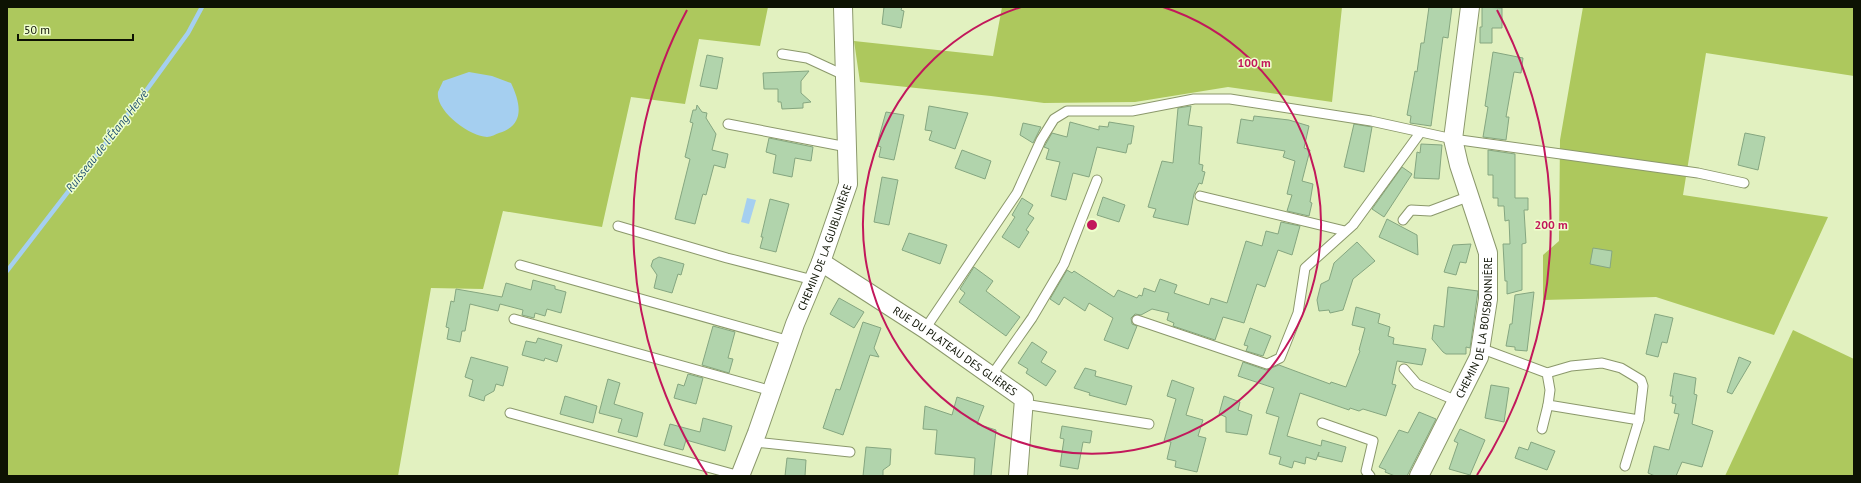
<svg xmlns="http://www.w3.org/2000/svg" width="1861" height="483" font-family="'PT Sans',sans-serif">
<rect width="100%" height="100%" fill="#e2f1c0"/>
<g fill="#adc85d">
<polygon points="7,7 768,7 760,46 699,39 685,104 631,97 602,227 503,211 483,289 431,288 398,476 7,476"/>
<polygon points="1002,7 1342,7 1332,102 1228,87 1135,102 1044,103 991,96 860,82 854,41 993,56"/>
<polygon points="1583,7 1854,7 1854,76 1706,53 1683,195 1828,217 1774,335 1656,297 1543,300 1543,255 1559,241 1560,140"/>
<polygon points="1793,330 1854,359 1854,476 1725,476"/>
</g>
<g fill="#a5cff0">
<path d="M469,72l23,4 19,7c10,21 14,42 -12,50 -3,1 -8,4 -12,4 -17,0 -52,-26 -49,-45 1,-3 4,-8 5,-11z"/>
<polygon points="747,198 756,200 749,224 741,222"/>
</g>
<g fill="none" stroke-linecap="round" stroke-linejoin="round">
<polyline stroke="#a5cff0" stroke-width="4.5" points="7,271 148,88 188,33 202,7"/>
</g>
<g fill="#b1d4ac" stroke="#85a680">
<polygon points="884,7 902,7 901,10 904,11 901,28 882,24"/>
<polygon points="1429,7 1452,7 1448,38 1443,37 1431,126 1410,123 1411,116 1407,115 1415,71 1417,72 1421,43 1424,43"/>
<polygon points="1482,7 1502,8 1502,28 1492,28 1492,43 1480,43 1480,27 1482,27"/>
<polygon points="1493,52 1523,58 1521,73 1514,72 1506,117 1509,117 1506,140 1483,137 1488,107 1485,106"/>
<polygon points="707,55 723,58 717,89 700,86"/>
<polygon points="809,71 801,81 801,93 811,102 803,103 803,108 782,109 781,102 778,102 778,89 764,89 763,73"/>
<polygon points="697,105 702,112 707,113 706,118 716,134 712,150 728,154 725,168 714,165 706,195 703,194 702,197 695,224 675,219 690,159 685,157 693,123 690,122 693,110 696,110"/>
<polygon points="929,106 968,113 955,149 929,140 932,131 925,130"/>
<polygon points="1191,106 1188,125 1202,127 1199,164 1203,165 1202,171 1205,172 1202,184 1199,183 1194,194 1188,225 1153,217 1156,209 1148,207 1162,161 1173,163 1178,108"/>
<polygon points="886,112 904,115 894,160 879,157 881,147 878,146 879,137"/>
<polygon points="1254,116 1289,120 1309,126 1304,148 1310,150 1302,181 1313,184 1310,202 1312,203 1309,216 1287,211 1292,195 1287,194 1295,161 1283,157 1285,151 1237,143 1241,119 1253,121"/>
<polygon points="1070,122 1099,130 1099,126 1108,127 1109,122 1134,126 1131,144 1128,144 1126,153 1097,147 1089,177 1073,173 1066,200 1051,196 1060,162 1046,159 1049,149 1044,147 1052,133 1067,137"/>
<polygon points="1023,123 1041,127 1033,143 1020,135"/>
<polygon points="1354,124 1372,127 1364,172 1344,167"/>
<polygon points="1745,133 1765,137 1758,170 1738,165"/>
<polygon points="769,138 813,147 811,161 795,158 792,177 773,173 776,155 766,152"/>
<polygon points="1421,144 1442,145 1439,179 1414,178 1417,152 1420,153"/>
<polygon points="962,150 991,161 985,179 955,168"/>
<polygon points="1488,150 1515,154 1515,198 1528,198 1528,210 1524,210 1526,243 1522,244 1522,290 1507,294 1507,281 1505,281 1503,244 1510,244 1509,220 1505,221 1504,206 1498,206 1498,198 1493,198 1493,175 1488,175"/>
<polygon points="1402,167 1412,174 1384,217 1372,209"/>
<polygon points="882,177 898,180 889,225 874,222"/>
<polygon points="1103,197 1125,205 1119,222 1097,215"/>
<polygon points="1022,198 1033,205 1028,214 1034,218 1026,230 1029,232 1019,248 1002,237 1015,217 1012,215"/>
<polygon points="770,199 789,204 776,252 760,248 763,237 761,237"/>
<polygon points="1387,219 1417,235 1418,255 1379,237"/>
<polygon points="1281,222 1300,226 1292,255 1278,250 1265,287 1257,284 1244,323 1223,317 1215,340 1173,326 1174,323 1167,320 1169,313 1152,309 1141,315 1135,314 1131,318 1132,324 1137,326 1128,349 1104,340 1113,318 1089,303 1085,311 1064,297 1059,305 1050,299 1067,270 1072,273 1074,271 1114,297 1118,290 1137,298 1139,295 1142,296 1144,288 1155,292 1160,279 1177,285 1174,293 1209,305 1211,298 1227,303 1246,241 1262,246 1266,231 1278,234"/>
<polygon points="909,233 947,245 940,264 902,250"/>
<polygon points="1357,242 1375,261 1353,279 1343,310 1330,313 1329,310 1319,311 1317,300 1321,284 1329,280 1334,263"/>
<polygon points="1471,244 1466,263 1460,262 1456,275 1444,272 1453,245"/>
<polygon points="1593,248 1612,251 1610,268 1590,264"/>
<polygon points="659,257 684,264 681,275 678,274 672,293 654,288 657,275 651,266 653,260"/>
<polygon points="974,267 993,281 986,291 1020,317 1006,336 959,302 965,293 960,289"/>
<polygon points="533,280 555,286 555,289 566,292 561,313 547,309 545,316 535,313 534,318 522,315 523,310 500,304 498,311 470,304 465,331 462,331 460,342 447,339 449,328 446,327 451,301 454,302 456,289 502,297 506,283 531,290"/>
<polygon points="1448,287 1478,291 1470,348 1466,347 1466,354 1446,354 1443,352 1432,339 1434,325 1444,327"/>
<polygon points="1534,292 1527,351 1515,350 1515,347 1506,346 1510,324 1512,324 1515,295"/>
<polygon points="839,298 864,312 854,328 830,314"/>
<polygon points="1356,307 1380,314 1378,323 1390,327 1388,336 1394,338 1393,344 1426,349 1422,365 1397,361 1392,384 1396,385 1386,416 1363,409 1359,411 1350,408 1349,410 1300,393 1287,436 1321,446 1322,440 1346,447 1342,462 1318,456 1319,452 1316,460 1306,457 1305,464 1294,461 1292,468 1279,464 1281,457 1269,454 1279,417 1266,413 1274,388 1238,376 1243,362 1266,370 1279,365 1330,384 1331,382 1346,387 1360,351 1359,350 1365,328 1352,325"/>
<polygon points="1655,314 1673,318 1667,343 1662,342 1658,357 1646,354"/>
<polygon points="863,322 881,328 874,348 879,357 870,355 843,435 823,428 836,389 840,390"/>
<polygon points="713,326 735,332 728,358 733,359 729,373 702,365"/>
<polygon points="1250,328 1271,336 1263,356 1246,351 1248,346 1244,345"/>
<polygon points="538,338 562,345 557,362 545,358 544,361 522,355 526,341 536,343"/>
<polygon points="1032,342 1047,352 1041,362 1056,371 1046,386 1026,373 1028,369 1018,363"/>
<polygon points="471,357 508,367 503,386 496,384 494,391 485,396 484,401 469,396 473,380 465,377"/>
<polygon points="1739,357 1751,362 1732,394 1727,392"/>
<polygon points="1085,368 1096,371 1095,376 1132,386 1126,405 1089,395 1090,393 1074,388"/>
<polygon points="1674,373 1696,378 1694,394 1697,395 1692,424 1713,431 1702,467 1682,462 1676,476 1655,476 1648,473 1654,446 1669,450 1679,414 1674,413 1676,404 1672,403 1673,396 1670,396"/>
<polygon points="688,374 703,378 696,404 674,398 678,384 684,386"/>
<polygon points="608,379 620,383 614,404 643,413 637,437 618,432 622,419 599,413"/>
<polygon points="1172,380 1194,388 1186,415 1203,420 1198,436 1206,438 1197,472 1175,467 1176,461 1167,459 1171,442 1164,441 1176,399 1167,396"/>
<polygon points="1491,385 1509,388 1504,422 1485,418"/>
<polygon points="565,396 597,406 593,423 560,414"/>
<polygon points="1224,396 1240,402 1238,410 1252,415 1247,435 1226,432 1226,417 1219,414"/>
<polygon points="957,397 984,406 977,424 996,430 991,476 974,476 975,458 935,454 937,430 923,429 925,406 952,415"/>
<polygon points="1419,412 1436,419 1407,476 1395,476 1385,472 1386,470 1379,467 1399,430 1408,433"/>
<polygon points="703,418 732,426 725,451 686,440 683,450 664,445 670,424 700,432"/>
<polygon points="1062,426 1092,431 1090,443 1083,442 1078,469 1060,466 1064,439 1060,438"/>
<polygon points="1460,429 1485,440 1470,475 1449,469 1458,443 1454,441"/>
<polygon points="1531,442 1555,451 1547,470 1515,458 1519,447 1528,450"/>
<polygon points="866,447 891,449 890,465 883,470 883,476 863,476"/>
<polygon points="787,458 806,460 805,476 785,476"/>
</g>
<g fill="none" stroke-linecap="round" stroke-linejoin="round">
<defs>
<g id="lane">
<polyline points="782,54 807,58 846,76"/>
<polyline points="728,124 847,147"/>
<polyline points="1200,196 1345,231"/>
<polyline points="1403,220 1411,210 1430,211 1470,196"/>
<polyline points="618,226 727,258 813,280"/>
<polyline points="520,265 790,341"/>
<polyline points="514,319 772,391"/>
<polyline points="1137,320 1267,364 1280,358 1298,313 1305,268 1353,225 1420,133"/>
<polyline points="925,329 1017,193 1041,140 1054,119 1067,111 1132,111 1194,99 1230,99 1371,121 1453,139 1698,173 1744,183"/>
<polyline points="1480,348 1547,373 1571,366 1602,363 1621,368 1641,380 1643,386 1639,420 1548,405 1550,390 1547,373"/>
<polyline points="1404,369 1417,384 1457,401"/>
<polyline points="992,375 1032,318 1064,264 1097,180"/>
<polyline points="1024,404 1149,424"/>
<polyline points="510,413 740,476"/>
<polyline points="1322,423 1373,441 1366,471 1370,476"/>
<polyline points="1542,429 1548,405"/>
<polyline points="754,442 850,452"/>
<polyline points="1625,466 1639,420"/>
</g>
<g id="street">
<path id="s1" d="M821,262l104,67 99,70 -6,77"/>
<path id="s2" d="M740,476l17,-43 38,-109 26,-62 27,-78 -5,-177"/>
<path id="s3" d="M1419,476l60,-119 9,-58v-46l-29,-88 -6,-26 17,-132"/>
</g>
</defs>
<use href="#lane" stroke="#8b986b" stroke-width="11"/>
<use href="#street" stroke="#8b986b" stroke-width="20"/>
<use href="#lane" stroke="#fff" stroke-width="9"/>
<use href="#street" stroke="#fff" stroke-width="18"/>
</g>
<g fill="none" stroke="#c2185b" stroke-width="2">
<path d="M1163 7A229 229 0 1 1 1021 7"/>
<path d="M707 475A459 459 0 0 1 687 10M1497 10A459 459 0 0 1 1477 475"/>
</g>
<g text-anchor="middle" stroke-width="3" stroke-linejoin="round" paint-order="stroke">
<g font-size="11" fill="#0d1203" stroke="#efffcd">
<text dy="4" stroke="none"><textPath href="#s2" startOffset="244">CHEMIN DE LA GUIBLINIÈRE</textPath></text>
<text dy="4" stroke="none"><textPath href="#s3" startOffset="161">CHEMIN DE LA BOISBONNIÈRE</textPath></text>
<text dy="4" stroke="none"><textPath href="#s1" startOffset="161">RUE DU PLATEAU DES GLIÈRES</textPath></text>
</g>
<g font-size="12" font-style="italic" fill="#205071" stroke="#efffcd">
<text transform="translate(107 141) rotate(-52)" y="4">Ruisseau de l'Étang Hervé</text>
</g>
</g>
<circle cx="1092" cy="225" r="6" fill="#c2185b" stroke="#efffcd" stroke-width="2"/>
<g font-size="12" text-anchor="middle" font-weight="bold" fill="#c2185b" stroke="#efffcd" stroke-width="3" stroke-linejoin="round" paint-order="stroke">
<text x="1254" y="67">100 m</text>
<text x="1551" y="229">200 m</text>
</g>
<rect width="1861" height="483" fill="none" stroke="#0d1203" stroke-width="16"/>
<path d="M18 34v6h115v-6" fill="none" stroke="#0d1203" stroke-width="2"/>
<text x="24" y="34" font-size="12" fill="#0d1203" stroke="#efffcd" stroke-width="3" paint-order="stroke">50 m</text>
</svg>
